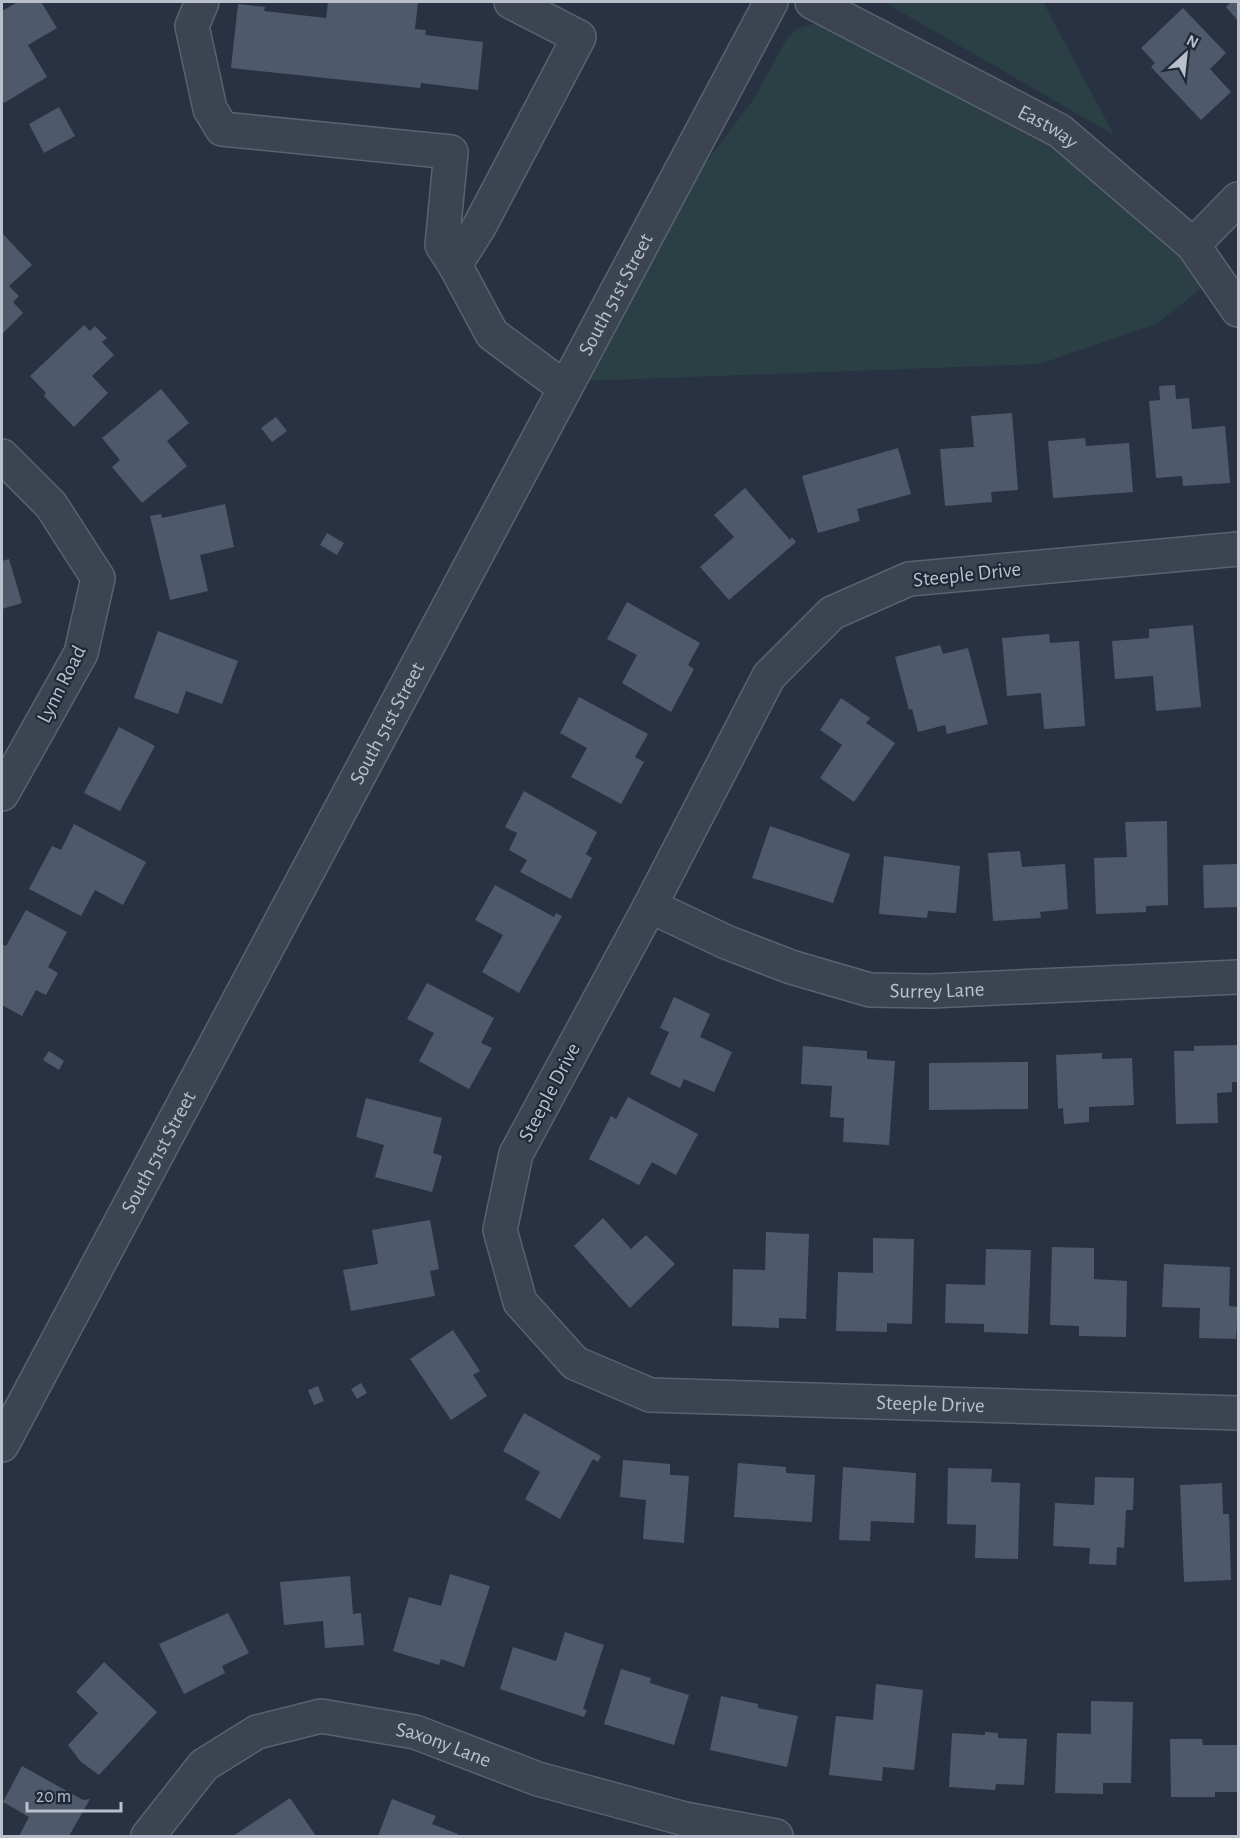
<svg xmlns="http://www.w3.org/2000/svg" width="1240" height="1838" font-family="'Alegreya Sans',sans-serif">
<rect width="100%" height="100%" fill="#283243"/>
<g fill="#2a4044">
<polygon points="884,2 1043,2 1114,135"/>
<polygon points="813,24 822,25 1022,126 1075,161 1175,246 1207,284 1156,324 1040,364 585,381 698,173 753,100 788,37 798,28"/>
</g>
<g fill="#4e596b">
<polygon points="18,2 41,2 57,28 28,45 47,77 4,103 2,98 2,11"/>
<polygon points="328,2 418,2 415,29 426,30 425,35 483,42 478,90 421,83 420,88 231,68 238,4 265,7 264,11 326,18"/>
<polygon points="1231,2 1238,2 1238,21 1226,7"/>
<polygon points="1183,8 1226,53 1210,69 1231,92 1201,120 1151,67 1155,63 1141,48"/>
<polygon points="59,107 75,136 44,153 29,124"/>
<polygon points="2,233 32,265 9,286 19,296 13,302 23,313 2,334"/>
<polygon points="84,325 90,331 95,326 107,338 102,342 114,355 92,376 108,393 74,427 44,396 46,393 30,376"/>
<polygon points="1175,385 1176,399 1189,398 1192,429 1225,426 1230,483 1183,486 1182,476 1156,478 1149,401 1160,400 1159,386"/>
<polygon points="161,389 189,423 167,441 187,466 142,503 112,467 120,460 102,438"/>
<polygon points="1012,413 1018,490 991,492 992,502 945,506 940,449 974,447 971,416"/>
<polygon points="276,417 287,431 272,442 261,428"/>
<polygon points="1085,438 1086,446 1129,443 1133,492 1053,498 1048,441"/>
<polygon points="898,448 911,494 857,509 860,521 818,533 802,476"/>
<polygon points="745,488 790,540 792,537 796,542 729,600 700,567 734,537 714,515"/>
<polygon points="225,504 234,547 200,555 208,591 170,600 150,516 161,514 162,518"/>
<polygon points="327,533 344,543 337,555 320,545"/>
<polygon points="9,559 22,603 2,609 2,561"/>
<polygon points="627,602 700,643 688,665 694,669 671,712 622,683 637,655 607,639"/>
<polygon points="1193,625 1201,707 1156,711 1153,676 1115,679 1112,641 1149,638 1149,629"/>
<polygon points="158,631 238,661 222,704 186,691 178,714 134,698"/>
<polygon points="1049,634 1050,643 1079,641 1085,726 1044,729 1041,693 1007,696 1002,638"/>
<polygon points="940,645 943,654 968,648 988,724 947,734 945,725 918,732 912,709 909,710 895,657"/>
<polygon points="579,697 648,734 635,757 644,762 621,804 571,777 587,748 560,733"/>
<polygon points="841,698 870,718 866,723 895,743 854,802 820,778 842,745 820,730"/>
<polygon points="119,727 155,746 120,811 84,793"/>
<polygon points="524,791 597,832 586,854 592,858 571,899 520,872 527,860 509,850 517,833 505,827"/>
<polygon points="1167,821 1168,905 1146,906 1146,912 1096,914 1094,858 1127,857 1125,822"/>
<polygon points="74,824 146,862 123,905 95,890 81,916 29,889 52,846 61,850"/>
<polygon points="770,826 850,854 833,903 752,878"/>
<polygon points="1020,851 1022,867 1065,864 1068,909 1040,912 1041,918 993,921 988,853"/>
<polygon points="884,856 960,866 956,913 928,911 927,918 879,914"/>
<polygon points="1238,864 1238,907 1204,908 1203,865"/>
<polygon points="495,885 554,917 556,913 562,916 519,993 482,972 503,935 475,920"/>
<polygon points="26,910 67,932 48,967 58,973 46,995 36,990 22,1016 2,1005 2,947 3,945 6,946"/>
<polygon points="427,983 494,1018 481,1043 492,1048 469,1089 419,1061 434,1033 407,1019"/>
<polygon points="674,997 710,1014 700,1037 732,1052 714,1092 684,1079 680,1088 650,1074 669,1032 660,1028"/>
<polygon points="1238,1045 1238,1082 1232,1082 1232,1092 1217,1093 1218,1123 1176,1124 1174,1051 1194,1051 1194,1046"/>
<polygon points="803,1046 867,1051 867,1059 895,1061 889,1145 843,1142 844,1118 830,1117 832,1086 801,1084"/>
<polygon points="49,1051 64,1061 59,1070 43,1060"/>
<polygon points="1102,1053 1102,1059 1132,1058 1134,1105 1089,1107 1089,1122 1064,1124 1063,1108 1058,1109 1056,1055"/>
<polygon points="1028,1062 1028,1109 929,1110 929,1063"/>
<polygon points="628,1097 698,1134 676,1175 652,1162 639,1185 589,1159 611,1116 616,1119"/>
<polygon points="366,1098 442,1118 433,1153 442,1156 432,1192 375,1177 384,1145 356,1137"/>
<polygon points="603,1218 631,1249 646,1235 675,1264 630,1308 574,1246"/>
<polygon points="430,1220 439,1269 430,1271 435,1296 351,1311 343,1270 378,1264 372,1230"/>
<polygon points="766,1232 809,1234 806,1319 779,1318 779,1328 732,1326 733,1269 765,1270"/>
<polygon points="873,1238 914,1239 912,1324 887,1323 887,1332 836,1331 838,1272 873,1273"/>
<polygon points="1052,1247 1094,1248 1094,1279 1127,1281 1126,1337 1079,1336 1079,1326 1050,1325"/>
<polygon points="986,1249 1031,1250 1028,1334 984,1332 984,1324 945,1323 946,1284 985,1285"/>
<polygon points="1164,1264 1230,1267 1229,1306 1238,1307 1236,1339 1199,1338 1200,1308 1162,1307"/>
<polygon points="453,1330 480,1371 473,1375 487,1396 451,1420 410,1359"/>
<polygon points="361,1383 367,1393 357,1399 351,1389"/>
<polygon points="318,1386 324,1401 314,1405 308,1390"/>
<polygon points="524,1413 601,1456 598,1462 593,1459 560,1519 525,1499 540,1472 503,1451"/>
<polygon points="623,1460 670,1464 670,1475 689,1476 684,1543 643,1539 646,1500 620,1497"/>
<polygon points="738,1463 786,1467 786,1473 815,1475 812,1522 734,1517"/>
<polygon points="843,1467 916,1473 914,1523 871,1521 870,1541 839,1540"/>
<polygon points="948,1468 992,1469 991,1482 1020,1483 1018,1559 975,1558 976,1525 947,1524"/>
<polygon points="1095,1477 1134,1478 1133,1510 1126,1510 1124,1548 1117,1547 1116,1565 1089,1564 1090,1548 1053,1546 1055,1503 1094,1505"/>
<polygon points="1222,1483 1223,1514 1229,1514 1231,1580 1184,1582 1180,1485"/>
<polygon points="450,1574 490,1586 464,1667 441,1659 439,1665 393,1651 409,1597 441,1606"/>
<polygon points="350,1576 353,1614 361,1613 364,1645 325,1648 323,1621 284,1625 280,1582"/>
<polygon points="228,1613 249,1653 222,1666 225,1673 184,1694 159,1644"/>
<polygon points="565,1632 604,1645 583,1709 587,1710 584,1717 500,1689 513,1647 556,1661"/>
<polygon points="104,1662 157,1712 99,1775 81,1762 68,1745 98,1713 76,1692"/>
<polygon points="621,1669 651,1678 650,1683 689,1695 674,1745 604,1724"/>
<polygon points="876,1684 923,1690 914,1770 883,1767 882,1781 829,1775 836,1716 873,1720"/>
<polygon points="721,1696 758,1704 758,1708 798,1716 787,1767 710,1750"/>
<polygon points="1091,1701 1133,1702 1131,1783 1103,1783 1103,1794 1055,1793 1057,1733 1091,1734"/>
<polygon points="985,1732 998,1733 998,1738 1027,1739 1024,1785 996,1784 995,1790 949,1787 952,1733 985,1735"/>
<polygon points="1170,1739 1202,1739 1203,1745 1238,1745 1238,1792 1215,1792 1215,1797 1171,1797"/>
<polygon points="22,1766 83,1800 90,1799 69,1836 19,1836 29,1817 3,1802"/>
<polygon points="290,1798 316,1836 233,1836"/>
<polygon points="392,1799 436,1816 432,1824 458,1834 457,1836 378,1836"/>
</g>
<g fill="none" stroke-linecap="round" stroke-linejoin="round">
<defs>
<g id="minor">
<polyline points="202,2 192,26 210,109 222,129 451,152 442,245 455,265"/>
<polyline points="511,2 579,37 479,227 455,265 492,334 565,388"/>
<path id="s1" d="M812,2l248,129 133,114 45,65"/>
<polyline points="1193,245 1238,199"/>
<polyline points="2,456 51,505 98,578 81,653 2,794"/>
<path id="s2" d="M1238,549l-329,30 -77,34 -63,63 -119,230 -134,248 -16,76 20,72 55,61 75,32 588,18"/>
<path id="s3" d="M650,906l76,36 65,25 79,23 61,1 307,-14"/>
<path id="s4" d="M2,1445l769,-1443"/>
<path id="s5" d="M148,1836l56,-71 53,-33 64,-16 94,16 123,47 147,40 91,17"/>
</g>
</defs>
<use href="#minor" stroke="#5a6270" stroke-width="36"/>
<use href="#minor" stroke="#3c4452" stroke-width="33"/>
</g>
<g text-anchor="middle" stroke-width="4.5" stroke-linejoin="round" paint-order="stroke">
<g font-size="21" fill="#b9c0cc" stroke="#202938">
<text dy="7" stroke="none"><textPath href="#s1" startOffset="267">Eastway</textPath></text>
<text dy="7" stroke="none"><textPath href="#s4" startOffset="1304">South 51st Street</textPath></text>
<text transform="translate(967 574) rotate(-6)" y="7">Steeple Drive</text>
<text transform="translate(61 684) rotate(-63)" y="7">Lynn Road</text>
<text dy="7" stroke="none"><textPath href="#s4" startOffset="818">South 51st Street</textPath></text>
<text dy="7" stroke="none"><textPath href="#s3" startOffset="303">Surrey Lane</textPath></text>
<text transform="translate(549 1092) rotate(-62)" y="7">Steeple Drive</text>
<text dy="7" stroke="none"><textPath href="#s4" startOffset="332">South 51st Street</textPath></text>
<text dy="7" stroke="none"><textPath href="#s2" startOffset="1641">Steeple Drive</textPath></text>
<text dy="7" stroke="none"><textPath href="#s5" startOffset="345">Saxony Lane</textPath></text>
</g>
</g>
<rect width="1240" height="1838" fill="none" stroke="#b9c0cc" stroke-width="6"/>
<g transform="translate(1186 54) rotate(27)" stroke="#202938" stroke-width="4.5" paint-order="stroke">
<path d="M0-4.5L10 22L0 15L-10 22Z" fill="#b9c0cc"/>
<text y="-9" font-size="16" font-weight="bold" text-anchor="middle" fill="#b9c0cc">N</text>
</g>
<path d="M27 1802v9h94v-9" fill="none" stroke="#b9c0cc" stroke-width="3"/>
<text x="36" y="1802" font-size="18" fill="#b9c0cc" stroke="#202938" stroke-width="4.5" paint-order="stroke">20 m</text>
</svg>
